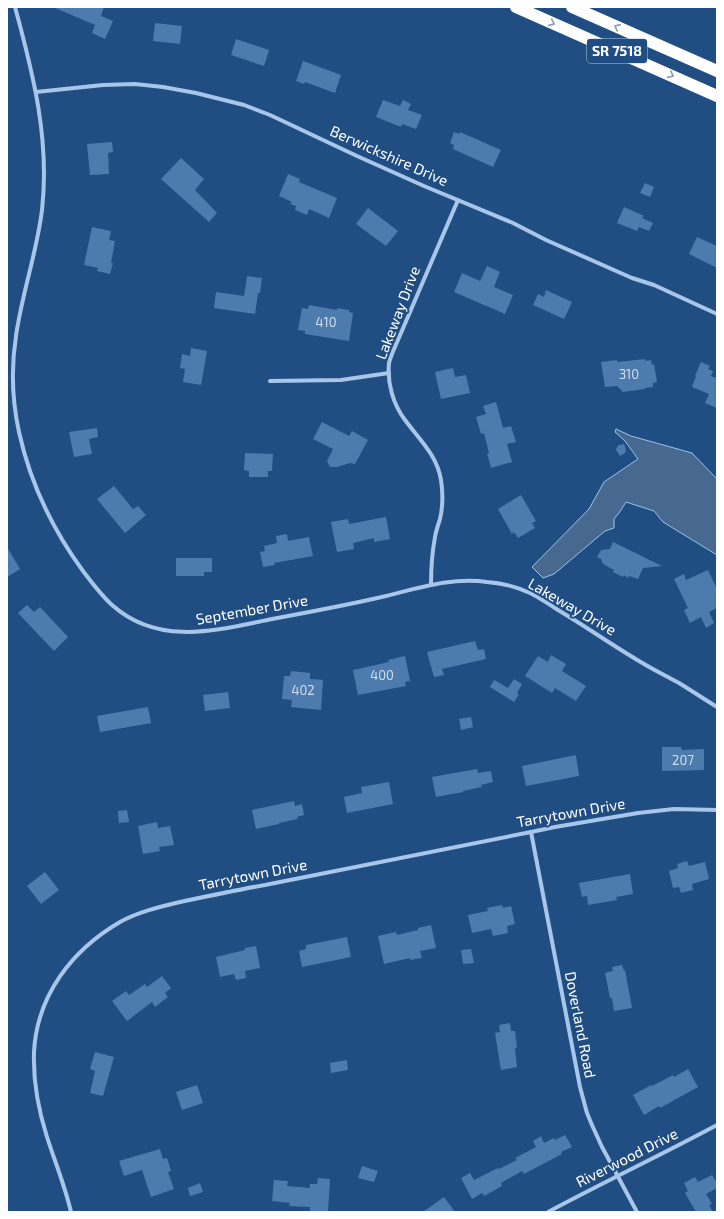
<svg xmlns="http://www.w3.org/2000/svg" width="724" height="1219" font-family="'Exo 2',sans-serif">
<rect width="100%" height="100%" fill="#204e83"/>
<polygon fill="#48698f" stroke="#9bc2ea" points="616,429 631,436 692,453 717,479 717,555 663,522 654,511 626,502 619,513 614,519 614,528 605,531 554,574 543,578 532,567 589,509 604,482 638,459 625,441 615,432"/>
<g fill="#4d7bae">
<polygon points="53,7 104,7 101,16 113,21 105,39 92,33 95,25"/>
<polygon points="155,23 182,26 180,44 153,41"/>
<polygon points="236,39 269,50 264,66 231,55"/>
<polygon points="303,61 341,75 335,93 305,82 304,84 296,81"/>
<polygon points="383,100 400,106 403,100 411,104 408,110 422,115 416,129 402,124 401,127 376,117"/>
<polygon points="454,132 459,134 460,132 501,150 493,167 453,149 454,145 450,143"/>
<polygon points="112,142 113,152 108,153 109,174 90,175 87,144"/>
<polygon points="181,158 204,179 195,190 217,213 209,222 161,179"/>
<polygon points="288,174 300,179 299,182 337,198 329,218 309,209 307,215 295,210 296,206 290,204 292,202 279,196"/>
<polygon points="645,183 654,187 650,197 640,193"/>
<polygon points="624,207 644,216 642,218 653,223 649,231 639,227 637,231 617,223"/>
<polygon points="368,208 398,231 386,246 356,224"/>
<polygon points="92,227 111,231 109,240 115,241 111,263 113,263 110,274 97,271 98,268 84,265"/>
<polygon points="697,237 717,246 717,268 689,254"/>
<polygon points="487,266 500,272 494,287 513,295 505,314 454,292 462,273 480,281"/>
<polygon points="247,276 262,278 260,293 258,293 255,314 214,308 216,292 244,296"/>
<polygon points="546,290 572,302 564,319 533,305 538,294 544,297"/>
<polygon points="309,305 337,310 337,308 349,310 349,312 353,313 349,341 305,334 305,331 298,330 302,308 308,309"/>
<polygon points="191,348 207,351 201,385 183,382 185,369 180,368 182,354 190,356"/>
<polygon points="645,359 645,361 651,360 652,365 654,364 657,382 653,383 653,387 645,388 645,389 623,392 617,386 605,387 601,362 617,360 617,362"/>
<polygon points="701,362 710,366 708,369 713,371 711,376 716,378 717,375 717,408 705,403 709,394 692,387 696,376 695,376"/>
<polygon points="453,368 455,377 466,375 470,393 441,399 435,372"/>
<polygon points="496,402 503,428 511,426 516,442 507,444 512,462 491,468 487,453 489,453 484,433 481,434 476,417 486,414 483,406"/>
<polygon points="322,422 349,436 352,431 368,440 355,464 350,463 337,467 330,467 327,461 333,449 313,439"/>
<polygon points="97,428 98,437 89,439 92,454 74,457 69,432"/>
<polygon points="624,444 626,450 625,453 620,456 616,450 617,447 619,445"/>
<polygon points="245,453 273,454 272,471 268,471 268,477 249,477 249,471 244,470"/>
<polygon points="114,486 133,509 138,506 146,515 125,533 97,499"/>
<polygon points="521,495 536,521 532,523 535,528 518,538 514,532 512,534 498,509"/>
<polygon points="386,517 390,539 374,542 374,538 353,543 354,549 337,552 331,522 348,519 349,524"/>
<polygon points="287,534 288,541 309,537 313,556 274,563 275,565 263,567 260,552 265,551 264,546 277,543 276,536"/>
<polygon points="613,542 662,566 643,568 638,579 629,576 628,578 624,575 623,577 613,572 614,570 603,564 601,559 597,557 601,550 610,549"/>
<polygon points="7,547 20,569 7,577"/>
<polygon points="176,558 212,558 212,572 204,572 204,576 176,576"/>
<polygon points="708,570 717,589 717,608 709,612 714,623 706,628 701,617 690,623 684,610 688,608 674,579 684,574 686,580"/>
<polygon points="27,605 34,612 40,607 68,637 54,651 18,613"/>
<polygon points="475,641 478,650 484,649 486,659 442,669 444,675 434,677 427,652"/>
<polygon points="551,655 566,664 562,671 586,686 576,701 555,688 552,693 525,676 538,656 548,662"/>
<polygon points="405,656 410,681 405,682 406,686 358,695 353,670 389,662 388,660"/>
<polygon points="291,671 310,673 310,679 323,680 321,710 291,707 292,700 282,699 284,676 290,676"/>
<polygon points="514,679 522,684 517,693 519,694 514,702 490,687 494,680 508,688"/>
<polygon points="228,692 230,708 205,711 203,695"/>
<polygon points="148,707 151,723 100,732 97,716"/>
<polygon points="471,717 473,727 461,730 459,719"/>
<polygon points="662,747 681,747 682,750 704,749 704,770 662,771"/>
<polygon points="576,755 579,776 526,786 522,766"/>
<polygon points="477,769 478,773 491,771 493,782 481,785 482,787 463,791 463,792 436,797 432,777"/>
<polygon points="389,782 393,804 347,813 344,797 362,793 361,787"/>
<polygon points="294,801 295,806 302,804 304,815 297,817 298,819 279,823 279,824 256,829 252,810"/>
<polygon points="127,810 129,822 119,823 118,811"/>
<polygon points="157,822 158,828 170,826 174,845 159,847 160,851 143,854 138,826"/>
<polygon points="687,861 689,866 705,862 709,879 692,884 693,890 681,893 679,887 673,888 669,871 678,868 677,864"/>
<polygon points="45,872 59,890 41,904 27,886"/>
<polygon points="630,874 633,894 616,897 617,900 588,905 587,896 582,897 579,883"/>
<polygon points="502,905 503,908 511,906 515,924 507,926 508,933 493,936 491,929 472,933 468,915 488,911 487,908"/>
<polygon points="431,925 436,948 420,951 422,958 410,960 410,958 384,964 378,936 396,932 397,935 418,930 418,928"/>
<polygon points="347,937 351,957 302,967 299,951 306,949 306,945"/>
<polygon points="256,946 260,968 245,971 246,978 236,980 234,974 220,977 216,957 245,950 245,948"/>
<polygon points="471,949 474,963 463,964 461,950"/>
<polygon points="622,965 624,971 625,970 632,1008 614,1011 612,998 610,998 605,973 613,971 612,967"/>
<polygon points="162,976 171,988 165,993 168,997 155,1007 152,1002 127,1021 112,1001 126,991 129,995 145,984 147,987"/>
<polygon points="510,1023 511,1031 515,1031 517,1048 515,1048 517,1067 501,1070 495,1033 500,1032 499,1025"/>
<polygon points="95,1052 114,1057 103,1096 90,1093 95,1071 90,1069"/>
<polygon points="347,1060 348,1070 331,1073 330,1063"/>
<polygon points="688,1069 698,1087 660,1108 659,1106 644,1115 633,1095 651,1085 652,1086 673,1075 674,1077"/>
<polygon points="197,1085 203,1103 182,1110 176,1092"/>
<polygon points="565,1135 572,1147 561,1152 562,1154 524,1174 522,1171 501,1183 502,1186 484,1196 482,1193 472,1199 461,1178 470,1173 474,1180 498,1168 499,1169 517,1160 515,1158 536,1147 533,1141 541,1136 544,1143 554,1138 555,1140"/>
<polygon points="160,1149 163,1159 167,1158 171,1171 168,1172 174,1189 151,1197 142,1170 124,1176 119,1161"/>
<polygon points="362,1166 378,1171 374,1182 358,1178"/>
<polygon points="712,1175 717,1183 717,1188 706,1194 712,1204 709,1205 713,1212 696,1212 685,1193 688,1191 684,1183 695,1177 698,1182"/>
<polygon points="318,1178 330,1179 328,1212 310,1212 310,1207 289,1206 290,1203 272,1201 274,1180 288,1181 287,1186 310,1188 310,1184 317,1184"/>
<polygon points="200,1183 203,1192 190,1196 188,1188"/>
<polygon points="444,1197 455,1212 423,1212"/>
</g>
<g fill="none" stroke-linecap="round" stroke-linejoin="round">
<g stroke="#a7c6e9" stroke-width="4">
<path d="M15,7c18,66 35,133 27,203 -5,42 -20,83 -26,126 -5,32 -4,64 3,96 11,50 34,98 64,139 9,12 18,24 29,34 47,42 106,25 160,14 38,-7 76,-14 114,-23 33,-8 66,-19 101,-14 14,1 30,5 43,11 10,5 19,11 28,17 27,16 54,35 81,51 13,8 27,15 40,22 13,8 25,16 38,24"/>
<polyline points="36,92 103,85 135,84 163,87 196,93 244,105 270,115 357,156 424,186 513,223 546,240 632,278 654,285 717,314"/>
<polyline points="270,381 341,380 389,373"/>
<path d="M431,585c0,-16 1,-32 4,-48 1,-6 3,-12 5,-18 3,-13 3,-26 1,-39 -4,-25 -22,-41 -36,-60 -12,-16 -18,-37 -16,-57 2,-8 6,-16 9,-23l60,-140"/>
<polyline points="531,832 580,1087 587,1113 592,1125 602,1147 637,1212"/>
<path d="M71,1212c-6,-26 -16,-50 -24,-75 -9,-28 -14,-56 -13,-85 3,-57 38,-102 86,-130 18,-10 39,-15 60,-20 28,-6 56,-12 85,-17 88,-18 177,-35 266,-53l24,-5 83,-14 36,-4 43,1"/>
<path d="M548,1212c56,-30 113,-57 169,-87"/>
</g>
<g stroke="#fff" stroke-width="12">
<polyline points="516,7 717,96"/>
<polyline points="572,7 717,71"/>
</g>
</g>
<defs><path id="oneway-chevron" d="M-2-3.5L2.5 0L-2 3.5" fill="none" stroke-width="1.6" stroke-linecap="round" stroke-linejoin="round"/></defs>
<g stroke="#849ebb">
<use href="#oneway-chevron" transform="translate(552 23) rotate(24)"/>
<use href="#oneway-chevron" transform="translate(617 27) rotate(-156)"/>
<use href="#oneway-chevron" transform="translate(671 75) rotate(24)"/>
</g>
<g text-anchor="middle" stroke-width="4" stroke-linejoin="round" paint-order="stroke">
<g font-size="13" fill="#d2deeb">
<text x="326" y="327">410</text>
<text x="629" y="379">310</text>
<text x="382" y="680">400</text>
<text x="303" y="695">402</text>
<text x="683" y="765">207</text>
</g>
<rect fill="#204e83" stroke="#bccada" stroke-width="1" x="587" y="39" width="60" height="24" rx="3"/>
<g font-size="14" font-weight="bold" fill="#fff">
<text x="617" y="56">SR 7518</text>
</g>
<g font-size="15" fill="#fff" stroke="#204e83">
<text transform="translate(389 156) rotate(24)" y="5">Berwickshire Drive</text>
<text transform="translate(398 313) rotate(-69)" y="5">Lakeway Drive</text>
<text transform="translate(572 607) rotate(30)" y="5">Lakeway Drive</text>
<text transform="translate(252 610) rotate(-10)" y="5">September Drive</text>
<text transform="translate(571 813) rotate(-10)" y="5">Tarrytown Drive</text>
<text transform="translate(253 875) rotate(-11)" y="5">Tarrytown Drive</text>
<text transform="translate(580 1025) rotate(79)" y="5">Doverland Road</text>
<text transform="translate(627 1158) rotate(-27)" y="5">Riverwood Drive</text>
</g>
</g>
<rect width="724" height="1219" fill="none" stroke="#ffffff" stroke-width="16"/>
</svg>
